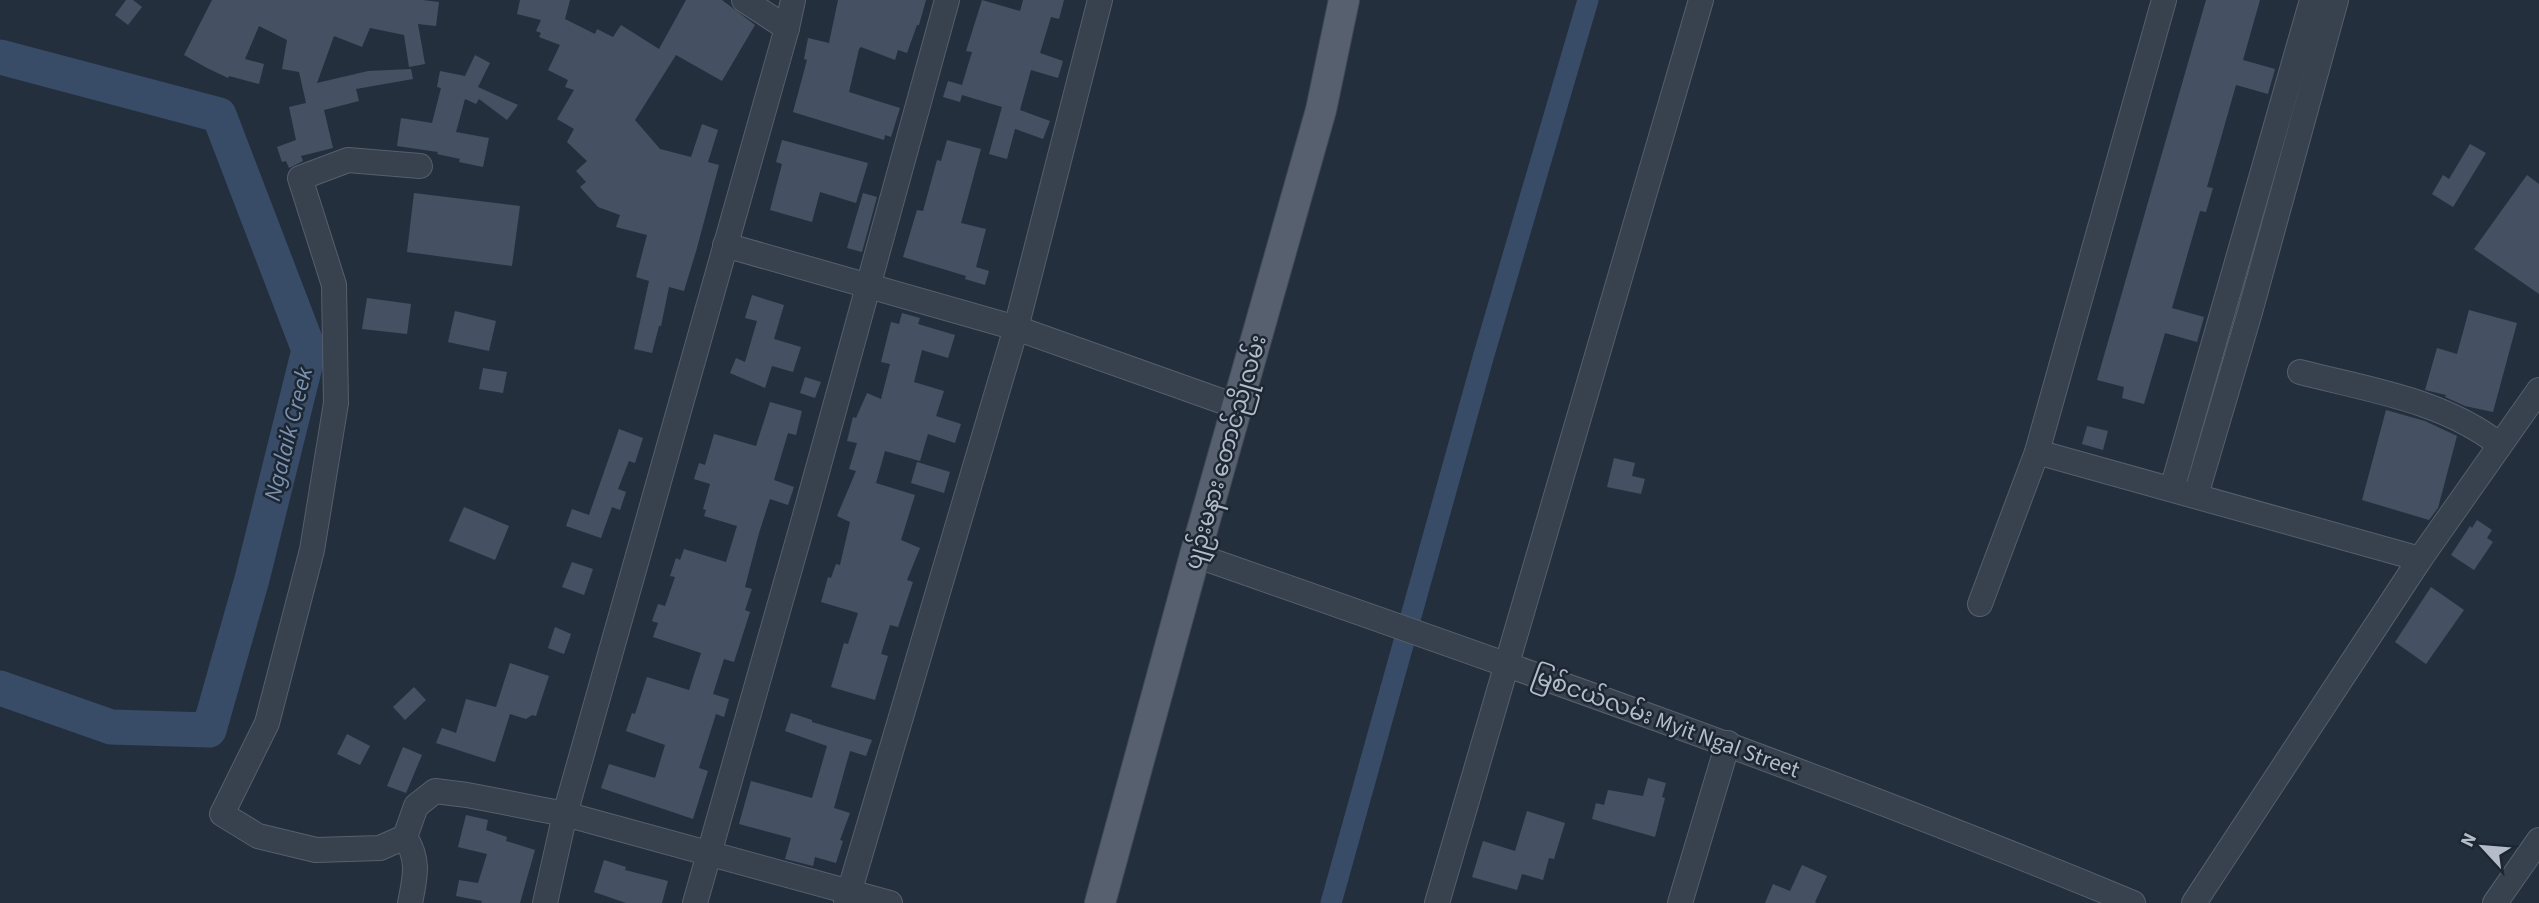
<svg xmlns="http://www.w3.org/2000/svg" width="2539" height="903" font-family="'Source Sans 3','Noto Sans Myanmar',sans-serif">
<rect width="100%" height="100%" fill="#242f3e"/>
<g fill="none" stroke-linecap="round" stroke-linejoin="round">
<polyline stroke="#394c67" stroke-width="21" points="1331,903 1483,358 1588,0"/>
<polyline stroke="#394c67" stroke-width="35" points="0,57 219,115 309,350 252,579 209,730 111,727 0,688"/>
</g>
<g fill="#455162">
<polygon points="126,0 133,0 142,7 128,25 115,15"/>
<polygon points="212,0 423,0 439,2 436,26 418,24 425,64 409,67 404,35 370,28 362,47 334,36 317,83 368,71 411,69 413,79 356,89 359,101 324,110 333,148 301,156 303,161 289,168 286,161 282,162 277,147 296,140 289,107 306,103 299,72 282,69 287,40 259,26 245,59 264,64 259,84 229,76 228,78 207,68 184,55"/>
<polygon points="520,0 570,0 565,19 595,34 597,29 613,37 621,25 659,49 686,0 722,0 755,25 722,81 676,55 635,120 660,149 691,157 702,124 718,130 708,162 719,165 697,248 684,291 669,287 661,326 659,326 652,353 634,349 649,281 636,277 647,235 616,227 620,215 598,207 580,187 586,182 576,171 587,161 567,142 574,129 557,119 574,90 565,87 568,80 548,70 560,45 539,37 541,33 536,31 541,20 517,14"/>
<polygon points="838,0 926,0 919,25 917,25 907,53 898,50 895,60 861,47 859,49 849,92 900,108 891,137 885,135 884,140 793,112 807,60 804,59 808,38 829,43"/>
<polygon points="982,0 1020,11 1023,0 1064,0 1059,19 1051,17 1040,53 1063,61 1058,78 1031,70 1020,110 1050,121 1043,139 1015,129 1007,159 989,154 1002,107 962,95 960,102 943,97 948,81 962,85 972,52 966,51"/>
<polygon points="2206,0 2260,0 2243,60 2275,69 2268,94 2236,85 2207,187 2213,188 2206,212 2200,211 2172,308 2204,317 2197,342 2165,333 2144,404 2122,398 2124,387 2097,380"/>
<polygon points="475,55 490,63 478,87 518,105 507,120 479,99 476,104 465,99 456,132 489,138 483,167 459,162 460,159 437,154 438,152 397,146 401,118 432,123 441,88 437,87 440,71 465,76"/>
<polygon points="782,140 868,163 856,203 820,192 812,222 770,210 782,164 776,162"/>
<polygon points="947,140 981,149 961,223 986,229 976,267 989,271 985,285 965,279 966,276 903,257 917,210 923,211 937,160 941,161"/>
<polygon points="2470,144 2486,153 2453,207 2432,194 2443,175 2449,179"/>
<polygon points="2527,175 2539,184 2539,294 2474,249"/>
<polygon points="414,193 520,206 512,266 407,252"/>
<polygon points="863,193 877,197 862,252 847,248"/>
<polygon points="752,295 784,305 774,339 801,347 793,372 772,366 765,388 730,373 736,358 745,362 757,321 745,318"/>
<polygon points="367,298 411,304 407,334 362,329"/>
<polygon points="2469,310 2517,323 2493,412 2465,406 2445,397 2446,395 2425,390 2437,348 2457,354"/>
<polygon points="455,311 496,321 489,351 448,342"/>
<polygon points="902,313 920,318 918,324 955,335 948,358 922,350 914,382 944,391 936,416 961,424 955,443 928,434 920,461 885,451 876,483 915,495 901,540 920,548 907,580 913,582 898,627 890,625 881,654 888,656 875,700 831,687 844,643 848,644 858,613 821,602 828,577 831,578 836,564 840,565 850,522 837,516 856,471 849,469 857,443 847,441 853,417 856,418 867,393 881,399 890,364 881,362 891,322 899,324"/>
<polygon points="483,368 507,372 503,393 479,389"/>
<polygon points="805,377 821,382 815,398 800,393"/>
<polygon points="770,402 802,411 796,435 788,433 774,480 794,487 788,505 770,499 759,533 745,587 752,589 745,610 750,612 734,662 724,659 713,694 729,699 724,717 716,714 699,768 708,771 693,819 601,788 609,764 655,778 665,745 626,731 632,713 635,714 647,677 689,690 701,653 653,637 658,623 652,621 658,604 665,606 675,577 670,576 676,558 680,560 684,549 726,562 737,526 704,516 706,510 703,509 710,484 694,479 699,463 705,465 714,434 756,446"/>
<polygon points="2386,410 2425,421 2457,436 2438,508 2429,520 2362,500"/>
<polygon points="2087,426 2108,431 2103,450 2082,444"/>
<polygon points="619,429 643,438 635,463 629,461 618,489 626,492 620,510 612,507 601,538 566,526 572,509 589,515"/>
<polygon points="1614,458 1635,463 1632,476 1645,479 1641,494 1607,487"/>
<polygon points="917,462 950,472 944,493 911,483"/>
<polygon points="464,507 509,526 495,560 449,541"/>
<polygon points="2477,520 2492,530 2487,538 2493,542 2474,570 2451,555 2470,526 2472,528"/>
<polygon points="572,562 593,569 584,595 562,587"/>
<polygon points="2431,587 2464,610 2426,664 2395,642"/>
<polygon points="555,627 571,634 564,654 548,648"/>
<polygon points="510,663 549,676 536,716 532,715 526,719 510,714 495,762 436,743 442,728 456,733 466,699 496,707"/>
<polygon points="414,687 426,700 405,720 393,707"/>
<polygon points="791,713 812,720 812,722 872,740 866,756 850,751 834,808 850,813 840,840 843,841 836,863 815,857 813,866 785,859 791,838 739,824 751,781 812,798 827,746 785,731"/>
<polygon points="347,734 370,746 360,765 337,754"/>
<polygon points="403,747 422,755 406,793 387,786"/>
<polygon points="1648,778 1666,783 1662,797 1665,798 1655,837 1592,819 1596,803 1604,805 1608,790 1643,796"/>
<polygon points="1527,811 1565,823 1554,859 1549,858 1543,880 1522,874 1517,890 1472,877 1483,841 1515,851"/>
<polygon points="466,815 488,820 486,830 507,837 506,841 535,850 520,903 481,903 482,901 456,896 459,880 478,883 487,854 458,847"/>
<polygon points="604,860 626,867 625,870 668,881 662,903 626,903 594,892"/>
<polygon points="1802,865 1827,876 1815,902 1817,903 1765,903 1773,884 1790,891"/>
</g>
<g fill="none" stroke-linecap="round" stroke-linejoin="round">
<defs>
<g id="minor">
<polyline points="744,0 787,28"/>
<polyline points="420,166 348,160 300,178 334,285 336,403 312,550 267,723 222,814 258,836 316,850 380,848 405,837 416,806 435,791 467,795 565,814 890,903"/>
<polyline points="725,245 1016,328 1238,407"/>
<path d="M2300,372c69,18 143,28 200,73"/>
<polyline points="2037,452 2420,559"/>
<polyline points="2172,489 2312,0"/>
<polyline points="2196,495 2250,312 2336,0"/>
<path d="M1195,555c315,110 630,220 938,348"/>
<polyline points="1980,604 2037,452 2164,0"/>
<path d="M405,837c15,23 10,41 5,66"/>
<polyline points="545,903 565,814 787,28 793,0"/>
<polyline points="695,903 804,519 947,0"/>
<polyline points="846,903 1016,328 1100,0"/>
<polyline points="1437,903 1701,0"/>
<polyline points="1680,903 1728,743"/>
<polyline points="2194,903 2420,559 2539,390"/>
<polyline points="2495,903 2539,840"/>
</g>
<polyline id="major" points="1100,903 1195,555 1321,110 1344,0"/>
</defs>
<use href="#minor" stroke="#565f6c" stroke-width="26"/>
<use href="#major" stroke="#414a57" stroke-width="32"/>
<use href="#minor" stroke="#38414e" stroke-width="24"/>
<use href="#major" stroke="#56606e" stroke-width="30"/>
</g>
<g text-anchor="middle" stroke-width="5" stroke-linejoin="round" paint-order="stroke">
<g font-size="23" fill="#b4bcc9" stroke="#1d2633">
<text transform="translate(1225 452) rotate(-74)" y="8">ပျဉ်းမနား တောင်ညိုလမ်း</text>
<text transform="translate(1666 722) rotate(20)" y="8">မြစ်ငယ်လမ်း Myit Ngal Street</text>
</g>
<g font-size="24" font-style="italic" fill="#7c92b1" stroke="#1d2633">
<text transform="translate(288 434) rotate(-76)" y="8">Ngalaik Creek</text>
</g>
</g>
<g transform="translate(2483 847) rotate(296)" stroke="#1d2633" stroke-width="5" paint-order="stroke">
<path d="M0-5L12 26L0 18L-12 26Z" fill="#b4bcc9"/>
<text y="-10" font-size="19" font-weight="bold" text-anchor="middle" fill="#b4bcc9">N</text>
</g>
</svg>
